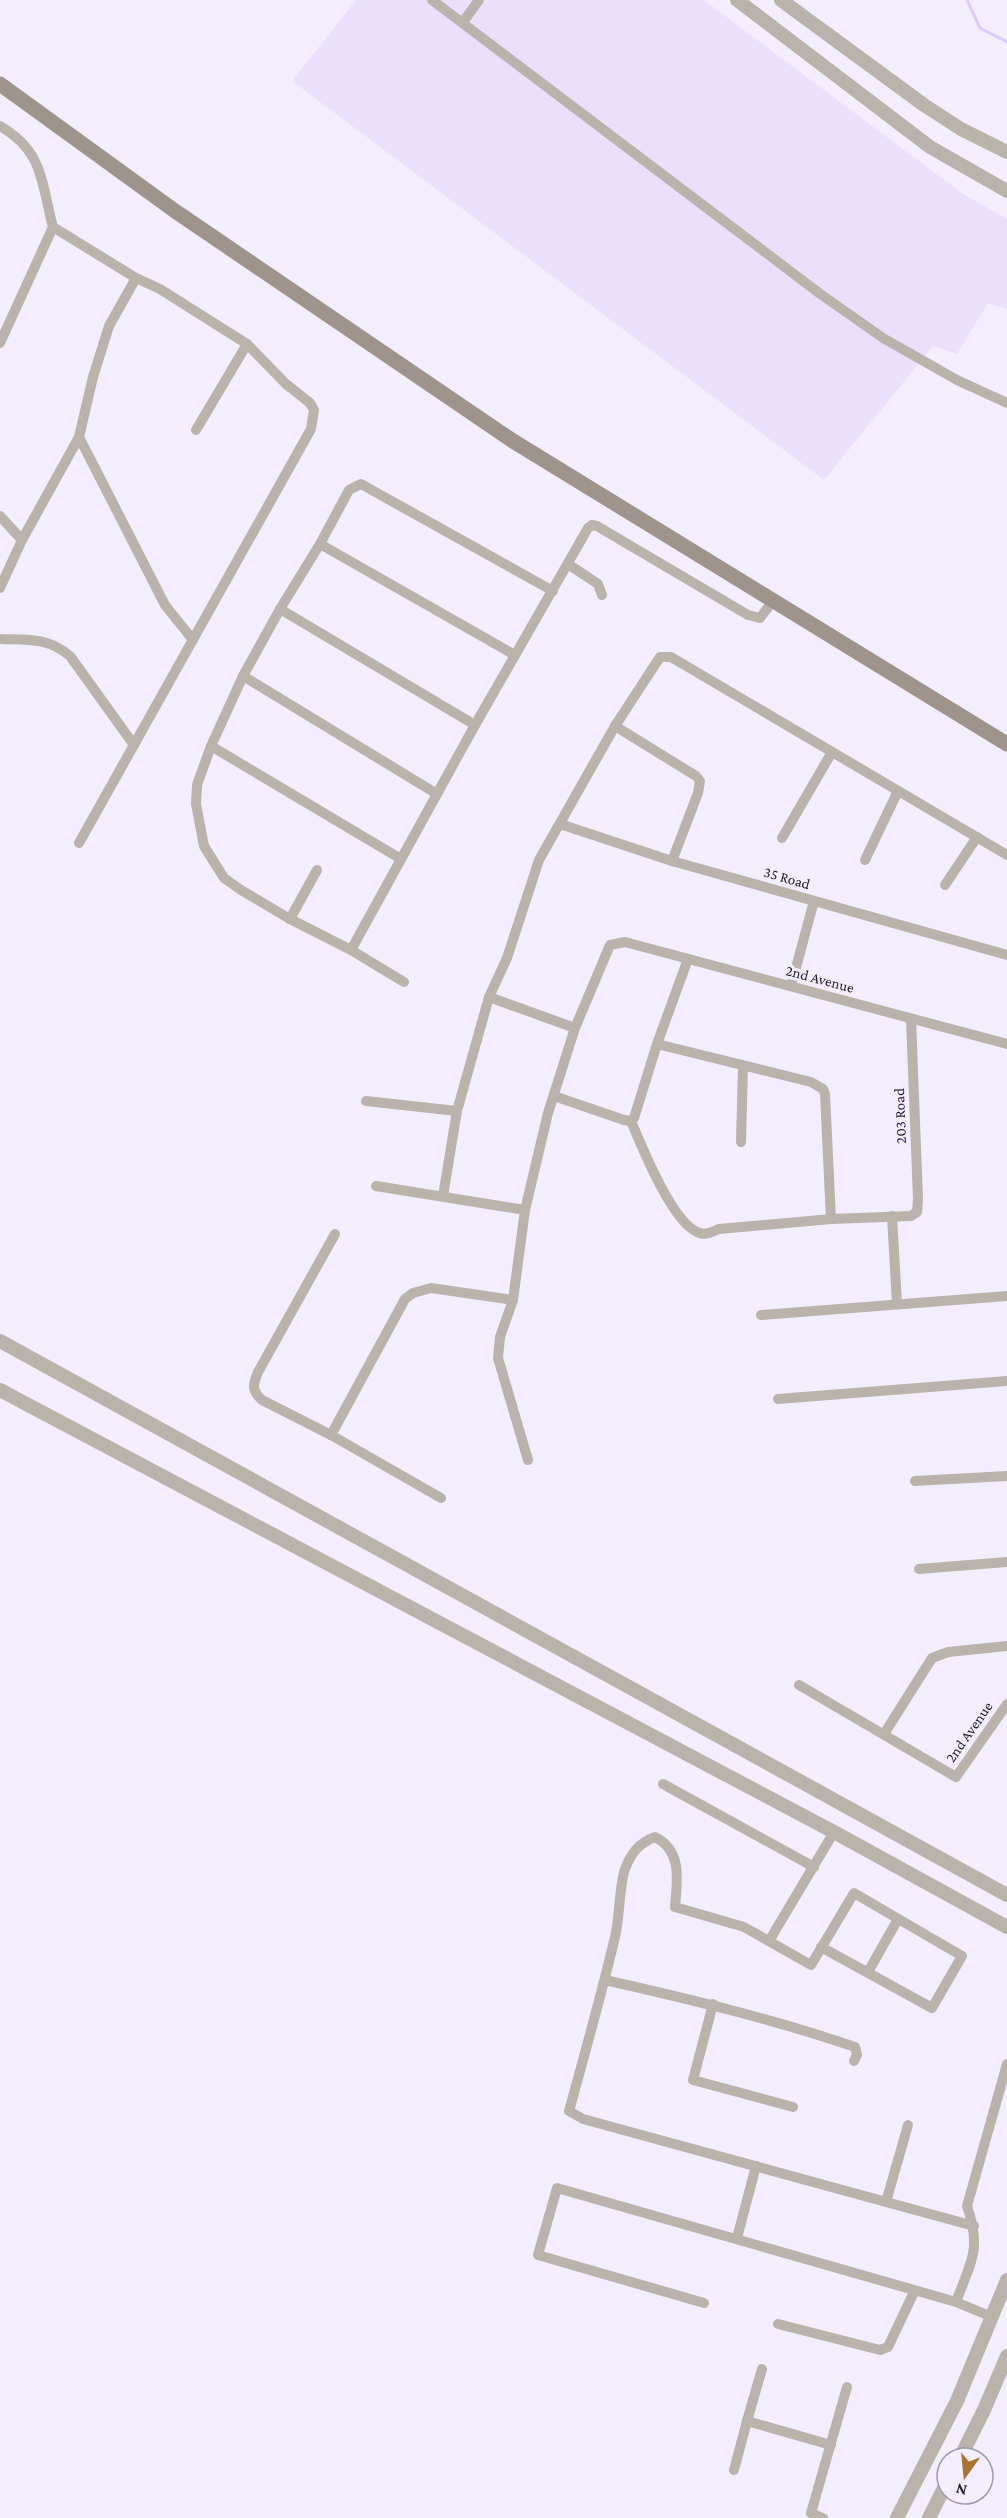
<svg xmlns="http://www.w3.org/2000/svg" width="1007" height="2518" font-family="'Crimson Pro',serif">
<rect width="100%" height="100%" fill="#f3eefe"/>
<polygon fill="#eae0fb" points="356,0 704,0 963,194 1007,219 1007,309 988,303 957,354 933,346 824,480 292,81"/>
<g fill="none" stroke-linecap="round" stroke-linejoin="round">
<polyline stroke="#decbfd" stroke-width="3" points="967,0 980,28 1007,42"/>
<g stroke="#bab3ac" stroke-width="10">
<polyline points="432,0 819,293 883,338 957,380 1007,403"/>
<polyline points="463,22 479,0"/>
<path d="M0,126c44,25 41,57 53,101l83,51 24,11 87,55 39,40 24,19 4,7 -3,19 -232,414"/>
<polyline points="136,278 109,326 93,377 79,437 165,605 193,640"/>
<polyline points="0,343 53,227"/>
<polyline points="196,430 247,344"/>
<polyline points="0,516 22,540"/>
<polyline points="320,544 515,655"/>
<polyline points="568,564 598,584 602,595"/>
<polyline points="0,588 22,540 79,437"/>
<polyline points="280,609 475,725"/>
<path d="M0,639c28,1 47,-2 70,17l64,89"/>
<polyline points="243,676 437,794"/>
<polyline points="615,726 696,776 700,781 698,793 672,861"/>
<polyline points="211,746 401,859"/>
<polyline points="560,824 672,861 1007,955"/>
<polyline points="782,838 832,752"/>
<polyline points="865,860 898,791"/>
<polyline points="945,885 977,837"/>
<polyline points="290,919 317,870"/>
<polyline points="351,950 290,919 241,890 224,878 204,846 196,804 197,785 211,746 243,676 280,609 320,544 349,490 361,484 553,591"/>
<polyline points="404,982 351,950 475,725 588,528 592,525 597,526 748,615 760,618 773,601"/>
<polyline points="791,986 814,901"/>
<polyline points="489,997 575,1028"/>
<polyline points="657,1044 811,1082 823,1089 825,1094 831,1219"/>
<polyline points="554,1096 624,1120 631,1121 634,1118 657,1044 688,959"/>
<polyline points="366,1101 457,1111"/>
<path d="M631,1121c11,26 40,99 66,111 8,4 14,0 22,-3l112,-10 80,-3 6,-4 1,-13 -7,-180"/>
<polyline points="741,1142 743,1066"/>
<polyline points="376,1186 525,1210"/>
<polyline points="443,1196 457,1111 489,997 507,958 539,860 615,726 660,657 671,657 1007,855"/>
<polyline points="892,1216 897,1304"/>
<path d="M335,1234l-77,138c-5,12 -7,18 4,28l69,35 110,63"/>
<polyline points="761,1315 1007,1296"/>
<polyline points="778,1399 1007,1381"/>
<polyline points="331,1435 405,1299 413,1293 431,1288 513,1300"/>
<polyline points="528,1460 498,1358 500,1337 513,1300 525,1210 548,1113 575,1028 610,945 625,942 1007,1044"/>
<polyline points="915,1481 1007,1476"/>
<polyline points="919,1569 1007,1562"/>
<polyline points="799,1685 956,1777 1007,1704"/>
<polyline points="884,1734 932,1658 948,1652 1007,1646"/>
<polyline points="663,1784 814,1867"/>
<polyline points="769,1941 834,1832"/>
<path d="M821,1947l111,61 30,-52 -108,-63 -43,72 -67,-38 -69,-20c2,-26 8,-56 -20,-70 -16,6 -24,16 -30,32 -6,17 -5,48 -10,68 -14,59 -30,116 -46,174l14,8 391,107"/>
<polyline points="868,1972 898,1919"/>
<path d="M605,1980c84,19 168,39 250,67l2,8 -3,6"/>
<polyline points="713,2004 693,2080 793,2107"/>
<polyline points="886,2202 908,2125"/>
<polyline points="737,2238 756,2166"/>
<path d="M956,2302c15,-41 26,-52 11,-96l40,-142"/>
<polyline points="704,2303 538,2255 557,2188 956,2302 992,2317"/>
<polyline points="778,2324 880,2350 888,2347 914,2292"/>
<polyline points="747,2421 762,2369"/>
<polyline points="734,2470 747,2421 831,2445"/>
<polyline points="823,2518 811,2513 847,2387"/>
</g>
<g stroke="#bab3ac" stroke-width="14">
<polyline points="737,0 930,147 1007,191"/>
<polyline points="781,0 924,105 961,129 1007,152"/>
<polyline points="0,1341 1007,1895"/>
<polyline points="0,1390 834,1832 1007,1927"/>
<polyline points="960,2458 984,2410 1007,2356"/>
<polyline points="897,2518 957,2401 1007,2280"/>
<polyline points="929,2518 947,2482"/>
</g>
<polyline stroke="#9e948b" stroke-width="15" points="0,84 175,211 513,441 1007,744"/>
</g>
<g text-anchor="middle" stroke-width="6" stroke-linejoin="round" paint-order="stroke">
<g font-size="15" fill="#221f26" stroke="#f3eefe">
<text transform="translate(787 878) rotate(16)" y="5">35 Road</text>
<text transform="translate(820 979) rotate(15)" y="5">2nd Avenue</text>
<text transform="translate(900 1116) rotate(-92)" y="5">203 Road</text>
<text transform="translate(969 1732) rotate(-55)" y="5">2nd Avenue</text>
</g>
</g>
<g transform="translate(965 2476) rotate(195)"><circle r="28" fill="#f3eefe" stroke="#9f9ba8" stroke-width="1.5"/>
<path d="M0-4.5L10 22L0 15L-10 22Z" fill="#ab7230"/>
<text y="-9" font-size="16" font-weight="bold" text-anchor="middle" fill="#221f26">N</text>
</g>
</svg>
